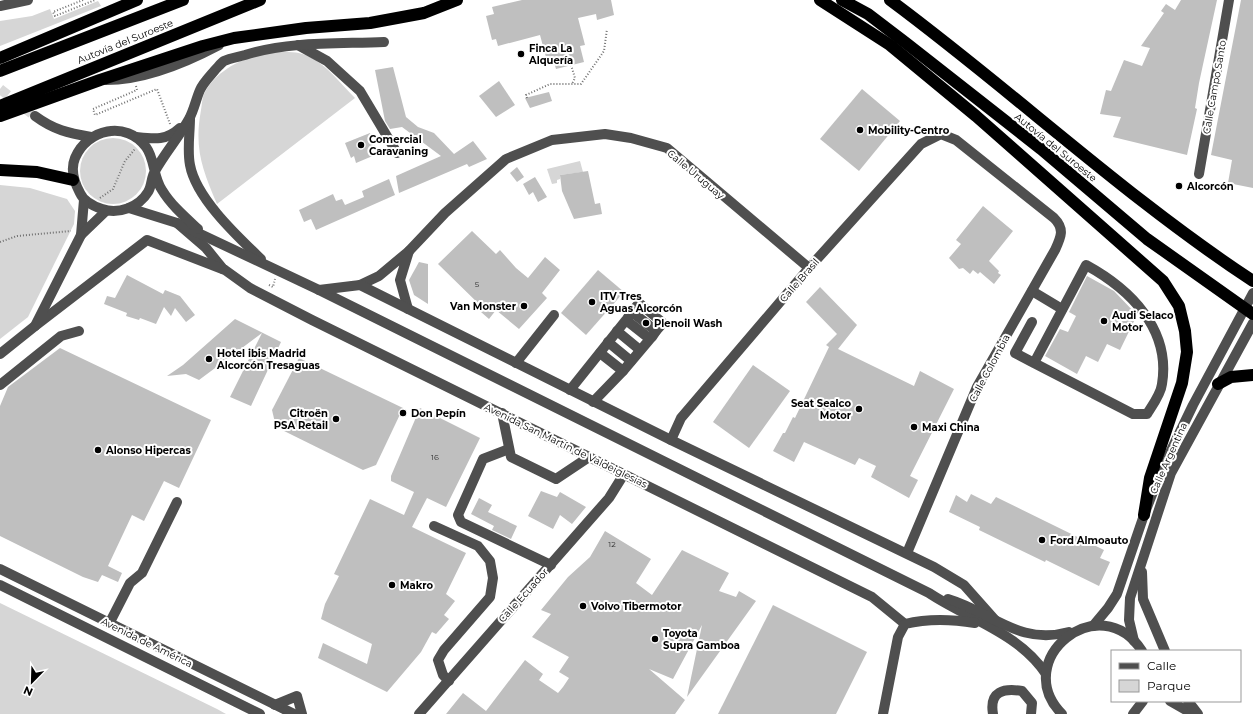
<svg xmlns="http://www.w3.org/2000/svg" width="1253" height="714" font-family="Montserrat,sans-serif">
<rect width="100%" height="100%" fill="#fff"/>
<g fill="#d6d6d6">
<polygon points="98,1 101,6 0,46 0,21 32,16 50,9 54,19"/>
<path d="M264,52c13,0 32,-2 44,4 18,8 33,28 47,42l-138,106c-15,-35 -23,-56 -16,-94 1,-5 1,-13 4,-18 12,-22 37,-33 59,-40z"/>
<circle cx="113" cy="171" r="33"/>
<polygon points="580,161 583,172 560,175 560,179 557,180 557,183 552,184 547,169"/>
<polygon points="0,185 30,188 67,199 75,211 74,224 28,317 0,339"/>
<polygon points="0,603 217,709 226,714 0,714"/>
</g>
<g fill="#bfbfbf">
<polygon points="522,0 611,0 614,15 597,20 596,14 578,18 585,45 580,46 584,62 556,69 553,59 547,61 540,35 498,46 496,39 492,40 486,16 494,14 492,7"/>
<polygon points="1181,0 1217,0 1199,83 1195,108 1197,109 1187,155 1113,137 1121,117 1100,114 1106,90 1111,91 1124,60 1142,66 1150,48 1141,46 1164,13 1161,11 1166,4 1175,10"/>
<polygon points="1241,0 1253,0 1253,188 1228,183 1232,160 1211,155"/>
<polygon points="393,67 406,117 418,127 434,133 454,154 473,141 487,159 469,167 467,164 399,193 396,176 441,156 402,127 390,129 385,121 375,70"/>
<polygon points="499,81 515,105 496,117 479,96"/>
<polygon points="862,89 900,121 859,171 820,139"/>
<polygon points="549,92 552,101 530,108 525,98"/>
<polygon points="370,133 376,148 373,149 375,155 356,163 354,156 351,158 345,143"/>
<polygon points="517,167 524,177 517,182 510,173"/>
<polygon points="588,171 595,204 600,203 602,214 574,219 562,191 560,175"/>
<polygon points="535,177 547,197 538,202 533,192 529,195 523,184"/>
<polygon points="389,179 395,195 316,230 311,219 304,222 299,210 333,194 336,201 342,199 345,205 364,197 362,191"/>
<polygon points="983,206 1013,231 989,261 999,271 998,273 1001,275 994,284 980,272 978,274 973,270 970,274 963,268 959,269 949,258 961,244 956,240"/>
<polygon points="472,231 496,254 500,250 516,268 528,278 545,257 560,270 542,293 547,298 519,329 496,310 489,319 481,312 484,309 438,264"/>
<polygon points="419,262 428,264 428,304 414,295 409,280"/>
<polygon points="598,270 624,292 586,335 561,313"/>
<polygon points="127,275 163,294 165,290 180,296 195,315 186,322 175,308 171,316 164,307 156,324 140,318 139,320 126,316 127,313 104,304 107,296 115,298"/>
<polygon points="1087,276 1114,291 1137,315 1120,350 1107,344 1098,362 1086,356 1077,374 1045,356 1060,329 1068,332 1076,316 1069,312"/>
<polygon points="820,287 857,325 838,349 914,386 920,371 954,389 910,476 918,480 909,498 871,477 876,466 859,458 855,465 804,442 794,462 773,451 783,433 785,433 793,417 795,418 829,347 826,345 837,334 806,302"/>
<polygon points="235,319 281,342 251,406 230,397 262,333 199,380 186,374 167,376 183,365"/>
<polygon points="60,348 211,420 179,488 164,481 144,521 132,515 108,566 122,573 118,582 102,575 98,582 83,577 0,536 0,406 8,387"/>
<polygon points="299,358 403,408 376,465 363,470 276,427 272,410"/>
<polygon points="753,365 790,391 749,448 713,422"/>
<polygon points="420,408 480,438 446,507 427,498 412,527 466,553 446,594 455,601 444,615 449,619 436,634 432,632 421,652 387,692 318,658 323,643 367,664 372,644 321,619 325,604 339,576 334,574 370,499 404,515 414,492 391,481 391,476"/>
<polygon points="541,491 557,497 560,492 586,507 572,524 560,515 553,529 528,516"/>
<polygon points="971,494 991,504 996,497 1104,550 1100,558 1110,562 1099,586 1046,560 1045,562 979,530 980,527 949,512 956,495 967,502"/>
<polygon points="479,498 492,505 488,512 517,526 511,539 492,530 494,526 471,514"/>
<polygon points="605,531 651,559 636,583 652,595 682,550 729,573 719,591 736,597 739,591 756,601 687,697 702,625 673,679 649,669 685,700 675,714 446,714 463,693 486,711 525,660 543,674 539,680 558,693 563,687 569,678 559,672 569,657 532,637 551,614 541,610 568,577 590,557"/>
<polygon points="773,605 867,652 836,714 718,714"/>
</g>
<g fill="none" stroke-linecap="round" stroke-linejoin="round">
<polyline stroke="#d9d9d9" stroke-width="10" stroke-dasharray="10 5" stroke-linecap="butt" points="0,89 35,116"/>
<g stroke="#717171" stroke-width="2" stroke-dasharray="1 2" stroke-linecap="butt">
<polyline points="83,0 53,12 55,16 95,0"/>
<polyline points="571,65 575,78 572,84"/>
<polyline points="136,86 137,90 93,109 95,115 157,89 170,124"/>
<polyline points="527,98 526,95 550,84 581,84 604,51 607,29"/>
<polyline points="100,198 113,189 125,161 135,149"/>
<polyline points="0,242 17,236 71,231"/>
<polyline points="269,285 273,287 275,279"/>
</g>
<g stroke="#4f4f4f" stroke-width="10">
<polyline points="0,6 28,0"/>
<polyline points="298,45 327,61 360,91 397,153"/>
<path d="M106,80c39,0 79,-17 113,-35"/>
<path d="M35,116c19,14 33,17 56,21"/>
<path d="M190,118c0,15 -3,32 0,47 6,33 47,71 71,94"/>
<path d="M136,137c18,2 30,4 44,-9"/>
<polyline points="1199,174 1229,0"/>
<polyline points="129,208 177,223 206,248 223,269"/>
<path d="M177,223l142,67 610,303c39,26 90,40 117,81"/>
<path d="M198,229c-13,-12 -27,-24 -36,-39 -9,-13 -7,-31 -16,-43 -20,-27 -59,-18 -71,11 -5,12 -1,24 5,35 4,9 13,13 22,16 16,6 37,-2 46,-17 4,-6 3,-15 7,-21 10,-18 24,-34 34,-52 5,-9 7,-20 11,-29 3,-7 10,-14 15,-20 3,-3 6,-7 9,-9 6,-3 14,-4 21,-6 45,-14 93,-11 139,-13"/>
<polyline points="81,235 84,200"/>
<polyline points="409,251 445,213 506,159 552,140 605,134 631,138 667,148 809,268"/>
<polyline points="360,285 379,276 409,251 400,280 408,309"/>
<polyline points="319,290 360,285 671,440 934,567 964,585 996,621"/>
<polyline points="1032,291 1062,309"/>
<polyline points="632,312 639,303 663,323 656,331"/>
<polyline points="628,317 632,312 656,331 652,337"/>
<path d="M1032,322l-17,31 19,10 52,-98c44,24 85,64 76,119 -1,10 -10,22 -15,30h-14l-99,-51"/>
<polyline points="35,326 147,240 225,270 250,288 312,320 872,597 905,624"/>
<polyline points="617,331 640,350"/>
<polyline points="608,342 631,361"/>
<polyline points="600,353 623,371"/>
<polyline points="0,354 35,326 81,235 106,211"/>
<polyline points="516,363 554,315"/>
<polyline points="0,385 61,336 79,331"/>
<polyline points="570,390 626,320 650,339 623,371 593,402"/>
<polyline points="502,413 511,457 556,479 589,457"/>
<path d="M671,440l10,-22 128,-150 112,-124 20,-10 15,6 98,78c11,11 7,19 1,32l-78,137 -70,166"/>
<polyline points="509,449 483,459 458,515 461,522 551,565"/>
<polyline points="434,526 478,546 490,561 493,578 490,597 444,650 438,660 443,675 449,681"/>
<polyline points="0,569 294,714"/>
<polyline points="1142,572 1143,599 1165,651"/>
<polyline points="0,585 260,714"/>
<path d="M948,599c44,13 71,47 121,33"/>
<polyline points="109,624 130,583 142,573 177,502"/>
<polyline points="1093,626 1108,608 1117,594 1144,515 1162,469 1193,405 1253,293"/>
<polyline points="1134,641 1129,620 1130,598 1171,473 1253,323"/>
<polyline points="1170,701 1193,714"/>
<polyline points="1188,701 1198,714"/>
<polyline points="275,705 297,696 302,714"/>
<polyline points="419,714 609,498 624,474"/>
<path d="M883,714l15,-77 7,-13c24,-6 46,-5 70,-1"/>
<path d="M993,714c-4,-23 11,-26 29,-23l10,12 -1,11"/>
<path d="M1062,714c-53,-54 38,-128 80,-63"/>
<polyline points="1133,714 1143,701"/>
</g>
<g stroke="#000" stroke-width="12">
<polyline points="820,0 890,45 976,116 1163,281 1179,306 1185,331 1187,352 1182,383 1150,478 1144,515"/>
<polyline points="842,0 868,14 906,43 1041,149 1147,239 1253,314"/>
<path d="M890,0c123,91 235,197 363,281"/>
<polyline points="0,58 137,0"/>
<polyline points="0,71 183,0"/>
<polyline points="0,106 260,0"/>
<polyline points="0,116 100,80 203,46 234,38 306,28 370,23 424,13 457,0"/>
<polyline points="0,170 37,172 73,180"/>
<polyline points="1218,384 1231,377 1253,375"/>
</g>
</g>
<g fill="#000" stroke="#fff" stroke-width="1.5">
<circle cx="521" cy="54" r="4"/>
<circle cx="860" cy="130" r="4"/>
<circle cx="361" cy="145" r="4"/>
<circle cx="1179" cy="186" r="4"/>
<circle cx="592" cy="302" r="4"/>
<circle cx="524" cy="306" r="4"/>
<circle cx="1104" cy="321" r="4"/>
<circle cx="646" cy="323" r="4"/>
<circle cx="209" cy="359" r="4"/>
<circle cx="859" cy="409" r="4"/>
<circle cx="403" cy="413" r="4"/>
<circle cx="336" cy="419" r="4"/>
<circle cx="914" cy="427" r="4"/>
<circle cx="98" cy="450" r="4"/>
<circle cx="1042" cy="540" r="4"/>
<circle cx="392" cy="585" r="4"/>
<circle cx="583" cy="606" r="4"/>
<circle cx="655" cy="639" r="4"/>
</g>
<g text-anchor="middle" stroke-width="4" stroke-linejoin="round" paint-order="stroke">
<g font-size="8" fill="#303030">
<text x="477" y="287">5</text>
<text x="435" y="460">16</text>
<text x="612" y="547">12</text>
</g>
<g font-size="10" fill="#000" stroke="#fff">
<text transform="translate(125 41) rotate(-22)" y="4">Autovía del Suroeste</text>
<text transform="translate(1214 87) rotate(-80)" y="4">Calle Campo Santo</text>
<text transform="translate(1056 147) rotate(39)" y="4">Autovía del Suroeste</text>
<text transform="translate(696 174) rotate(40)" y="4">Calle Uruguay</text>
<text transform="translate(799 280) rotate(-49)" y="4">Calle Brasil</text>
<text transform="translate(989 368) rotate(-62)" y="4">Calle Colombia</text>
<text transform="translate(566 445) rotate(26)" y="4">Avenida San Martín de Valdeiglesias</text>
<text transform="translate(1168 458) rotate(-66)" y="4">Calle Argentina</text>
<text transform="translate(523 595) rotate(-48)" y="4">Calle Ecuador</text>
<text transform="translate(147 642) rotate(26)" y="4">Avenida de América</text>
</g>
<g font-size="10" font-weight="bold" fill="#000" stroke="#fff" text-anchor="start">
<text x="529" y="52">Finca La<tspan x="529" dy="12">Alquería</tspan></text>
<text x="868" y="134">Mobility-Centro</text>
<text x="369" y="143">Comercial<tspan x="369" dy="12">Caravaning</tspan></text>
<text x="1187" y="190">Alcorcón</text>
<text x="600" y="300">ITV Tres<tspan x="600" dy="12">Aguas Alcorcón</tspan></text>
<text x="516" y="310" text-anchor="end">Van Monster</text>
<text x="1112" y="319">Audi Selaco<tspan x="1112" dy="12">Motor</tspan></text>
<text x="654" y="327">Plenoil Wash</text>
<text x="217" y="357">Hotel ibis Madrid<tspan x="217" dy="12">Alcorcón Tresaguas</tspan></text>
<text x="851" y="407" text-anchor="end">Seat Sealco<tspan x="851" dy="12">Motor</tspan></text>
<text x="328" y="417" text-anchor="end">Citroën<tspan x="328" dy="12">PSA Retail</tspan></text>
<text x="411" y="417">Don Pepín</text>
<text x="922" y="431">Maxi China</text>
<text x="106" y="454">Alonso Hipercas</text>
<text x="1050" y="544">Ford Almoauto</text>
<text x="400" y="589">Makro</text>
<text x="591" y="610">Volvo Tibermotor</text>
<text x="663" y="637">Toyota<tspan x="663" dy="12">Supra Gamboa</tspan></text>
</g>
</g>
<rect x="1111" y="650" width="130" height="52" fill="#ffffff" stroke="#999999"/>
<rect x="1119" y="663" width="20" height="6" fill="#4f4f4f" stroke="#999999"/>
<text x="1147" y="670" font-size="12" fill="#000000">Calle</text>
<rect x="1119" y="680" width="20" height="12" fill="#d6d6d6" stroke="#999999"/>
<text x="1147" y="690" font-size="12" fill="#000000">Parque</text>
<g transform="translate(32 682) rotate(203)" stroke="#ffffff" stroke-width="3" paint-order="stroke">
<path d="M0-3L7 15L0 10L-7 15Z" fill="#000000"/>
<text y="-6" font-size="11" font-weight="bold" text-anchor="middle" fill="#000000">N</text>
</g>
</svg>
